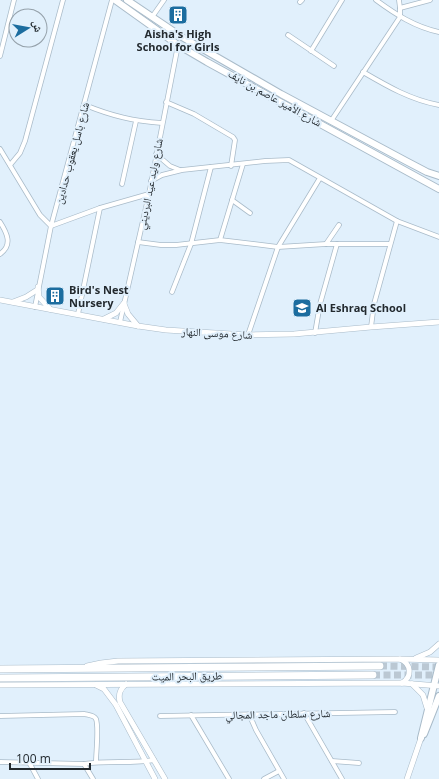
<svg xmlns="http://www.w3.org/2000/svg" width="439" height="779" font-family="'Open Sans','Noto Naskh Arabic',sans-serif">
<rect width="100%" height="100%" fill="#e1f0fc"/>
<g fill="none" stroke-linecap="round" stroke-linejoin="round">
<g stroke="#bbc8d3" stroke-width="7" stroke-dasharray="7 3.5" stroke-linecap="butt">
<polyline points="380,666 439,667"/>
<polyline points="373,675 439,675"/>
</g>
<defs>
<g id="minor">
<path d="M376,0c19,14 39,27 63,32"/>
<polyline points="300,2 302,0"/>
<polyline points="400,8 430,0"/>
<polyline points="152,17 164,0"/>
<polyline points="288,35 334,66"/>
<polyline points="311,51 342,0"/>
<polyline points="0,56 14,0"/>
<path d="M363,72c24,14 48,28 76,33"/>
<polyline points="166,102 194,114 233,137 235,140 231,166"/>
<path d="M85,105c27,11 48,16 77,18"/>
<polyline points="331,121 400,17 400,8 399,0"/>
<polyline points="0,149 40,215 51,226 100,208 149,194"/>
<polyline points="156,154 170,166 180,170"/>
<polyline points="10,165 20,153 25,141 63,0"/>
<polyline points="151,181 162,175 182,170 265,161 289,160 397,221 439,237"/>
<polyline points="122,184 136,121"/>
<polyline points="232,200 250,213"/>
<path d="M0,222c7,11 13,23 0,32"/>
<polyline points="220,240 243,164"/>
<polyline points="138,242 161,245 176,245 220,240 278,247 326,244 390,244"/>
<polyline points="326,244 339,225"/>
<polyline points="172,292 191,244 211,167"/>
<polyline points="35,307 51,226 112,0"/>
<polyline points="78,314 100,208"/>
<polyline points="120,322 149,194 178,45"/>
<polyline points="371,327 374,304 397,221"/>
<polyline points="315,333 320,304 337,244"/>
<polyline points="248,335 278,247 320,178"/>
<polyline points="304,713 342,779"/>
<polyline points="249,714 256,730 284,779"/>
<polyline points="191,715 229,779"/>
<path d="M0,716l84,-2c4,1 10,1 12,5 3,8 0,34 0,43"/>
<polyline points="160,716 395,712"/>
<polyline points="332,761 359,763"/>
<path d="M0,762l84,2c23,-4 47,0 70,-4"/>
<polyline points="30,764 38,779"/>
<polyline points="84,764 93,779"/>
<polyline points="264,779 279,771"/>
</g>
<g id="tertiary">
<polyline points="38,287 39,297 50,309"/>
<polyline points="0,300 138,326 166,330 248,335 294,334 371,327 439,322"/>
<polyline points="13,302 26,297 37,290"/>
<polyline points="124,304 128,314 138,326"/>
<polyline points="104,319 116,313 124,303"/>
<polyline points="416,658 430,652 439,644"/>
<path d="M400,659c12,5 12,18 2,24"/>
<polyline points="87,666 101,663 118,661 399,659 439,660"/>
<path d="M126,684c-6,5 -8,10 -6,18l45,77"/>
<polyline points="412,684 423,695 427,708"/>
<polyline points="0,685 402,683 439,686"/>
<polyline points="96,685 104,689 116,705 155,779"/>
<polyline points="407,779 421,738"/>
</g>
<g id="secondary">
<polyline points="115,0 178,45 207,62 439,189"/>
<polyline points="127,0 182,37 281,94 406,161 427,172 439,176"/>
<polyline points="424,734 439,696"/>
<polyline points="421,738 439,665"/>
</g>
<g id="primary">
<polyline points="0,669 380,666"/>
<polyline points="0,678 373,675"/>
</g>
</defs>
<use href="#minor" stroke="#a9bbc9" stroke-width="5.5"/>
<use href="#tertiary" stroke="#a9bbc9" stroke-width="6"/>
<use href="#secondary" stroke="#a9bbc9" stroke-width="8"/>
<use href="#primary" stroke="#a9bbc9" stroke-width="8"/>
<use href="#minor" stroke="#fff" stroke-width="4"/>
<use href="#tertiary" stroke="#fff" stroke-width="5"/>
<use href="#secondary" stroke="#fff" stroke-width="6"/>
<use href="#primary" stroke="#fff" stroke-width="7"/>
</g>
<defs>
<symbol id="building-square" viewBox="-11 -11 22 22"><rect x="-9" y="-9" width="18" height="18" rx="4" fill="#1c6d9f" stroke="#e1f0fc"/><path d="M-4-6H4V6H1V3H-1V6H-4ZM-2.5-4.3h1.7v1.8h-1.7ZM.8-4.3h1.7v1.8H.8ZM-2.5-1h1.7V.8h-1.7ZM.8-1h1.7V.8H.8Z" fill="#fff"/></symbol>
<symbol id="school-square" viewBox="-11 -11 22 22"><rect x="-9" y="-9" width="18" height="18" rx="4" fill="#1c6d9f" stroke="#e1f0fc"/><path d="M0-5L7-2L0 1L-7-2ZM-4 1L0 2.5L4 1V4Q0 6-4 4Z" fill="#fff"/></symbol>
</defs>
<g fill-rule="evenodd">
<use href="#building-square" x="167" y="4" width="22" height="22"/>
<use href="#building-square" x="44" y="285" width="22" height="22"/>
<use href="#school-square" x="291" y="297" width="22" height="22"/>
</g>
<g text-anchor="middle" stroke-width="4" stroke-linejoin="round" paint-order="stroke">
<g font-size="11" font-weight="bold" fill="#232a2f" stroke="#e1f0fc" text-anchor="start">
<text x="178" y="38" text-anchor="middle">Aisha's High<tspan x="178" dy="13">School for Girls</tspan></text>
<text x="69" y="294">Bird's Nest<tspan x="69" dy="13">Nursery</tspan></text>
<text x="316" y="312">Al Eshraq School</text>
</g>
<g font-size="11" fill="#232a2f" stroke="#e1f0fc">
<text transform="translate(275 98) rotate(29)" y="4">شارع الأمير عاصم بن نايف</text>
<text transform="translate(72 153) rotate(-75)" y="4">شارع باسل يعقوب حدادين</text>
<text transform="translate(150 184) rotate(-79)" y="4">شارع وليد عيد البرديني</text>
<text transform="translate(217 333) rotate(3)" y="4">شارع موسى النهار</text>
<text transform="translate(187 676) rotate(-1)" y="4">طريق البحر الميت</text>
<text transform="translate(278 714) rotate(-1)" y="4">شارع سلطان ماجد المجالي</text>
</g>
</g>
<g transform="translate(28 28) rotate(79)"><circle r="19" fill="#e1f0fc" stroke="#95a1aa"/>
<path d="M0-3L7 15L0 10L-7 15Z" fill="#1c6d9f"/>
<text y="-6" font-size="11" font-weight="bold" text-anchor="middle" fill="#232a2f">ش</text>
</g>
<path d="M10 763v6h80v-6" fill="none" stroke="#232a2f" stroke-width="2"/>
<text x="16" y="763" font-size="12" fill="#232a2f" stroke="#e1f0fc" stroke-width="3" paint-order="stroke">100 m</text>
</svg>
